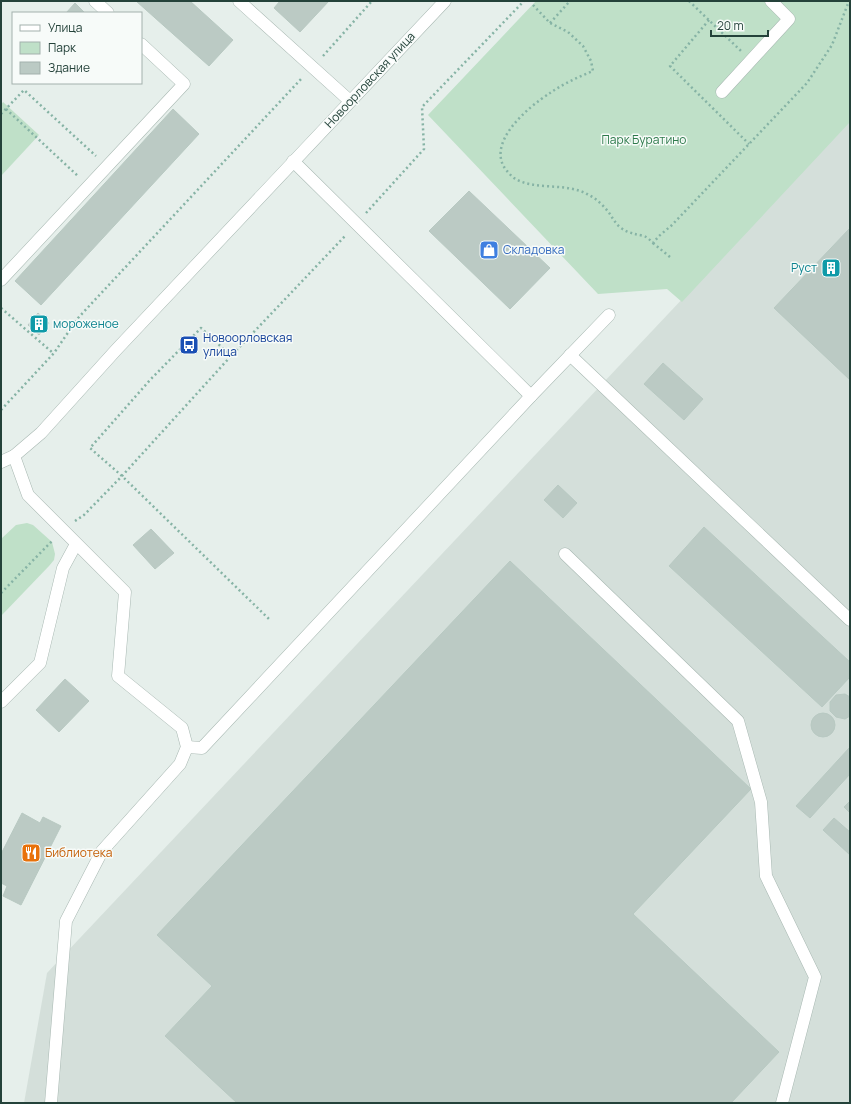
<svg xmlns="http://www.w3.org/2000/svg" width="851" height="1104" font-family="Manrope,sans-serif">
<rect width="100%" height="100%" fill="#e6efeb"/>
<polygon fill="#d4dfda" points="850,121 850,1103 24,1103 47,973"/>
<g fill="#bfe0c8">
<polygon points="536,1 850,1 850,122 682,302 667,289 598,294 428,115"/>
<polygon points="3,102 39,135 1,176 1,105"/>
<polygon points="27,523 33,525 52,542 55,554 54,560 49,566 1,616 1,539 16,525"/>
</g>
<g fill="#bbcac4" stroke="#b8c9c2">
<polygon points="136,1 190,1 233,40 209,66"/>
<polygon points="280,1 329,1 300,32 274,8"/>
<polygon points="75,3 85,13 66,13"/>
<polygon points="173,109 199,134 41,305 15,281"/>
<polygon points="469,191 550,268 510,309 429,231"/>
<polygon points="850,228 850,380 774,308"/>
<polygon points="38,313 49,323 39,335 28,325"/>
<polygon points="663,363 703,399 684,420 644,384"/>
<polygon points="558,485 577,503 563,518 544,500"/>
<polygon points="704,527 850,662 850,677 822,707 669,566"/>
<polygon points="151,529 174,553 155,569 133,545"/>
<polygon points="510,561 751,789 633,914 779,1052 731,1103 237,1103 165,1036 212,986 157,935"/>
<polygon points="65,679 89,701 59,732 36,710"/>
<polygon points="845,694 850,697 850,716 845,719 836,717 830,711 830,702 836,695"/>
<circle cx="823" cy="725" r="12"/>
<polygon points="850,747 850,774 810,818 796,806"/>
<polygon points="850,801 850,813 844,807"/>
<polygon points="22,813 40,823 43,817 61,826 21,905 3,896 7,886 1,883 1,854"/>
<polygon points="834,818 850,832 850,855 823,830"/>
</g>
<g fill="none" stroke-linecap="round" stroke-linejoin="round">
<defs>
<g id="minor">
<polyline points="95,1 108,13"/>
<polyline points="239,1 350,101"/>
<polyline points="722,92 789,19 771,1"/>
<polyline points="293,161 531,396"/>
<polyline points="1,280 184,84 141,44"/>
<polyline points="570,355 850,620"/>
<polyline points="14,456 28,495 125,592 118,676 182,728 187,747 180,764 102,851 66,921 51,1103"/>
<polyline points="1,462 14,456 41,433 116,350 445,1"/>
<polyline points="565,554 738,721 761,802 766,876 815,977 782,1103"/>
<polyline points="1,702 40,663 63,568 76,544"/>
<polyline points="187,747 202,748 531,396 609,315"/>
</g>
</defs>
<use href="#minor" stroke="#a8b8b2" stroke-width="13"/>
<g stroke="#86b3a5" stroke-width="2.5" stroke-dasharray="2 3" stroke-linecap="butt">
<polyline points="689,1 741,51"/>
<path d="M533,5l17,18 18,9 15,14 8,15 2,10c-15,6 -30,13 -43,22 -22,14 -66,51 -43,78 2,2 4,5 7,7 20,13 51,4 73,16 9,4 17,12 23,20 3,5 6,10 11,14 7,5 14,6 23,8 3,1 6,4 9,7l6,-7 13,-11 135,-142 25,-38 17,-44"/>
<polyline points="709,20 670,66 749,144"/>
<polyline points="550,23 570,1"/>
<polyline points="323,56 372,1"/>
<polyline points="6,109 79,177"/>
<polyline points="1,114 24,90 96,156"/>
<polyline points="366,213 424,149 422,107 524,1"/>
<polyline points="653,243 670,257"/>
<polyline points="1,308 53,353"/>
<polyline points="231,356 201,328 150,380 90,448 122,476 270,620"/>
<polyline points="1,410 54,353 78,318 302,78"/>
<polyline points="75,521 84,515 122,476 231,356 346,235"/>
<polyline points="1,593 53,540"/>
</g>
<use href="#minor" stroke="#fff" stroke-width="12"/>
</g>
<defs>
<symbol id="shop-square" viewBox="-11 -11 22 22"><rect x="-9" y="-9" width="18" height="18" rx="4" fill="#3f7fe0" stroke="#f7fbf9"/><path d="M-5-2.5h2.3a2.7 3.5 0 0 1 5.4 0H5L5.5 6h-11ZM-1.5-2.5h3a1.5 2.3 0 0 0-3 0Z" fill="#fff"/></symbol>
<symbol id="building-square" viewBox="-11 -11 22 22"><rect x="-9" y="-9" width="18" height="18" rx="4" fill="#0f9aa8" stroke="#f7fbf9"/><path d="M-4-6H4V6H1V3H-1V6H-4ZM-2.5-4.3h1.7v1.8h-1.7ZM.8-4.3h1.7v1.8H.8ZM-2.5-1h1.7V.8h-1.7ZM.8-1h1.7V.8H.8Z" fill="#fff"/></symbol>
<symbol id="bus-square" viewBox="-11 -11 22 22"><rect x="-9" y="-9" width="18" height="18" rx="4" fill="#1a4fb4" stroke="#f7fbf9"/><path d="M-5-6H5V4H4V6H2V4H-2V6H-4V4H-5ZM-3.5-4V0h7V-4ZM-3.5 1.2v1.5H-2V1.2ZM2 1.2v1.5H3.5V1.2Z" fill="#fff"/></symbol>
<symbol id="restaurant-square" viewBox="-11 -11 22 22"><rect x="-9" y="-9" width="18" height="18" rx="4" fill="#e8710a" stroke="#f7fbf9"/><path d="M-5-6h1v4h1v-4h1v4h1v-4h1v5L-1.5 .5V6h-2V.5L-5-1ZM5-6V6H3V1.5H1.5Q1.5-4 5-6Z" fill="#fff"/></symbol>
</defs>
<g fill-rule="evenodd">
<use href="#shop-square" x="478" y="239" width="22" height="22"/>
<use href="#building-square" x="820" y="257" width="22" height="22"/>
<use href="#building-square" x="28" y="313" width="22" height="22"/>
<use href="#bus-square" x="178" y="334" width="22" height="22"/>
<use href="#restaurant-square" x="20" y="842" width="22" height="22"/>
</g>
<g text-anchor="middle" stroke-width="3" stroke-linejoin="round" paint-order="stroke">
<g font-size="12" fill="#24423a" stroke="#f7fbf9">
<text transform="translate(370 80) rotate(-47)" y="4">Новоорловская улица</text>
</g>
<g font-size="12" fill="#2d7a4b" stroke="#f7fbf9">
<text x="644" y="144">Парк Буратино</text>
</g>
<g font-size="12" fill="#366cbe" stroke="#f7fbf9" text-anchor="start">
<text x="503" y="254">Складовка</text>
</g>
<g font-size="12" fill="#0d838f" stroke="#f7fbf9" text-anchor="end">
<text x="817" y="272">Руст</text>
<text x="53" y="328" text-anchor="start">мороженое</text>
</g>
<g font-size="12" fill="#164399" stroke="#f7fbf9" text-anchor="start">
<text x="203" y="342">Новоорловская<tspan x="203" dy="14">улица</tspan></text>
</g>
<g font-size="12" fill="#c56008" stroke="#f7fbf9" text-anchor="start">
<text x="45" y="857">Библиотека</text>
</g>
</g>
<rect width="851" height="1104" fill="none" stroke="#24423a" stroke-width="4"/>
<rect x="12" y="12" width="130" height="72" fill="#f7fbf9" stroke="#a3b1ad"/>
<rect x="20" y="25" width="20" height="6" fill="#ffffff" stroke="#a3b1ad"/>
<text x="48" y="32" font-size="12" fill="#24423a">Улица</text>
<rect x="20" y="42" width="20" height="12" fill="#bfe0c8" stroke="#a3b1ad"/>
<text x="48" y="52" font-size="12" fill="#24423a">Парк</text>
<rect x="20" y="62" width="20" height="12" fill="#bbcac4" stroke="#a3b1ad"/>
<text x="48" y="72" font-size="12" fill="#24423a">Здание</text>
<path d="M711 30v6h57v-6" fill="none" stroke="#24423a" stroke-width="2"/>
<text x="717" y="30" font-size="12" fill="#24423a" stroke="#f7fbf9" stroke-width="3" paint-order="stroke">20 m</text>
</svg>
